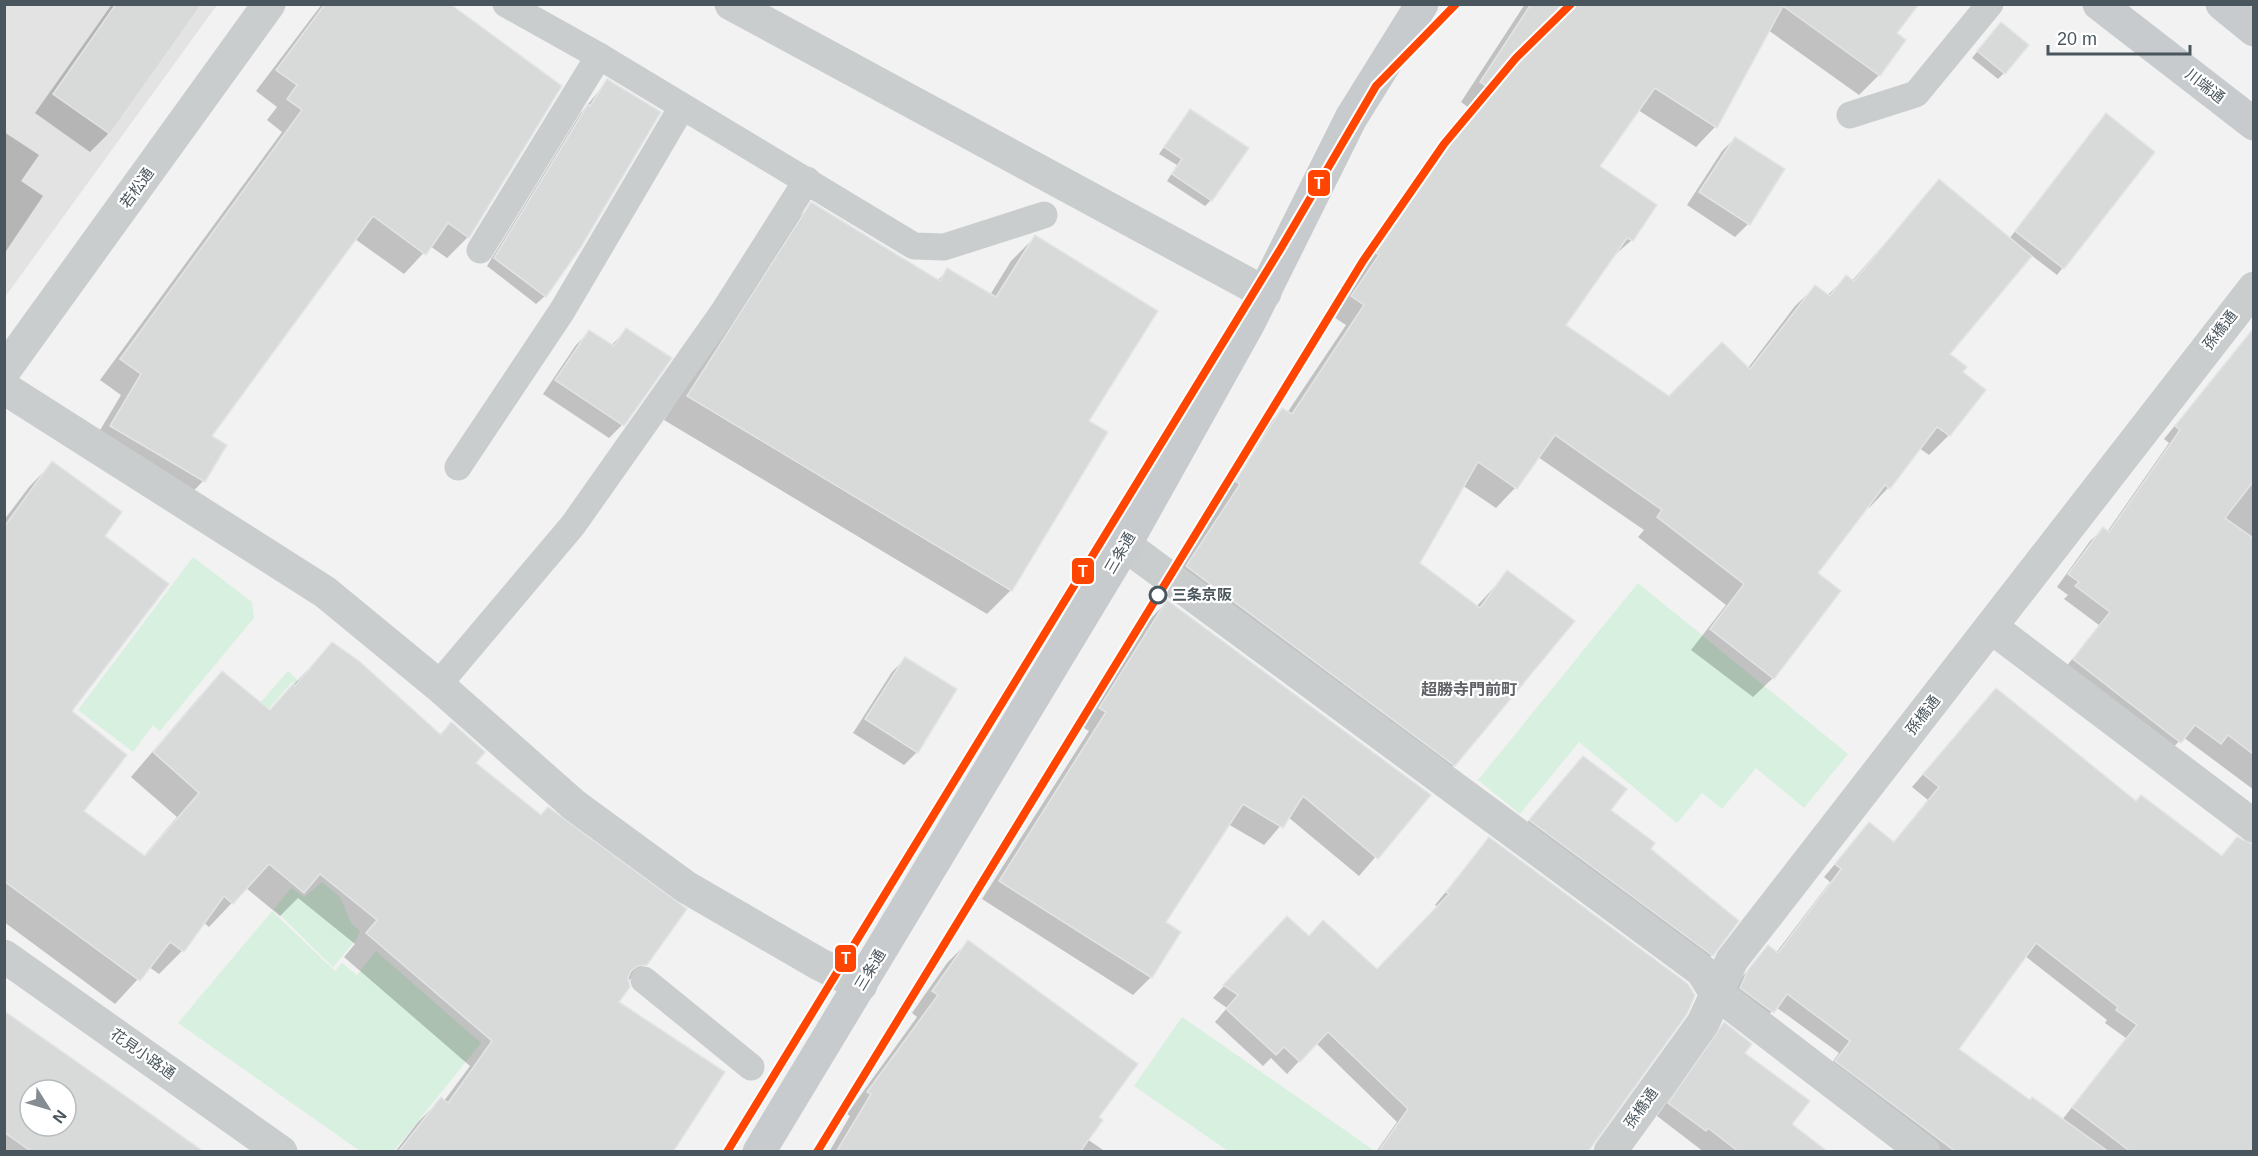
<svg xmlns="http://www.w3.org/2000/svg" width="2258" height="1156" font-family="Helvetica,'Noto Sans JP',sans-serif">
<rect width="100%" height="100%" fill="#f2f2f2"/>
<polygon fill="#e4e3e4" points="5,5 217,5 5,297"/>
<g fill="#d8f0df">
<polygon points="193,557 252,602 254,618 160,731 153,725 133,752 78,710"/>
<polygon points="1638,583 1848,754 1804,808 1756,768 1722,809 1702,793 1677,823 1579,742 1520,814 1478,780"/>
<polygon points="288,671 305,687 303,690 292,682 222,762 215,755"/>
<polygon points="322,882 340,897 351,923 360,931 356,940 333,967 274,909 291,888 304,897"/>
<polygon points="272,911 335,971 342,963 357,975 376,951 481,1043 394,1151 360,1151 178,1023"/>
<polygon points="1182,1017 1375,1151 1228,1151 1134,1086"/>
</g>
<g fill="#0003" fill-rule="evenodd">
<polygon points="112,4 200,4 109,133 90,152 35,113"/>
<polygon points="322,4 413,4 560,86 467,238 447,258 430,246 404,274 355,239 210,436 225,445 203,481 183,502 90,447 121,395 100,380 282,132 267,120 277,107 256,91"/>
<polygon points="1525,4 1917,4 1895,34 1879,75 1859,95 1768,30 1715,127 1696,147 1638,110 1598,166 1655,205 1632,240 1610,259 1564,325 1669,398 1748,368 1795,306 1815,287 1827,296 1846,277 1852,281 1939,181 2009,239 2100,121 2153,152 2057,275 2031,255 1948,355 1960,372 1984,391 1949,435 1929,455 1919,448 1888,488 1869,508 1867,506 1816,573 1773,678 1753,697 1691,650 1726,605 1638,537 1644,530 1538,457 1515,488 1496,508 1462,485 1418,563 1476,607 1508,572 1454,765 1434,784 1167,587 1221,504 1217,501 1263,430 1282,410 1287,413 1346,325 1332,316 1360,275 1356,273 1386,230 1382,228 1472,110 1461,102"/>
<polygon points="1995,30 2004,73 1998,79 1972,58"/>
<polygon points="607,81 545,296 536,304 487,266 580,114"/>
<polygon points="1190,111 1211,200 1205,206 1167,181 1177,165 1159,154"/>
<polygon points="4,132 39,155 21,181 43,196 4,254"/>
<polygon points="1735,138 1748,224 1735,237 1687,205 1722,151"/>
<polygon points="812,204 937,281 948,270 990,295 1011,261 1035,237 1086,421 1011,590 987,614 664,420 788,228"/>
<polygon points="2254,328 2254,790 2183,737 2167,754 2062,672 2099,625 2064,599 2068,595 2057,587 2090,541 2103,529 2107,532 2169,443 2164,439"/>
<polygon points="626,330 669,358 622,425 609,438 543,394 576,345 589,332 611,346"/>
<polygon points="52,463 103,536 70,712 82,812 143,857 177,817 131,777 199,697 222,673 269,711 332,644 439,735 451,724 474,764 645,964 628,981 617,1003 671,1152 395,1152 418,1122 441,1099 444,1101 470,1066 344,957 355,944 298,898 280,916 246,888 209,927 203,922 182,951 159,974 149,967 115,1004 4,922 4,520 29,487"/>
<polygon points="1167,602 1429,795 1359,876 1288,817 1264,845 1228,824 1164,923 1151,977 1133,995 982,899 1089,731 1082,727 1149,620"/>
<polygon points="905,659 917,752 904,765 853,733 892,672"/>
<path d="M1996,690l140,112 85,54 16,-18 17,8v306h-326l-104,-78 15,-21 -63,-46 -16,17 -31,-24 7,-16 32,-37 8,6 54,-71 -6,-5 45,-53 24,19 35,-43 -16,-13zM2025,956l82,64 -2,3 21,15 -64,82 -33,-18 -72,-52z"/>
<polygon points="1573,769 1608,811 1649,849 1712,955 1702,965 1520,831"/>
<polygon points="1489,839 1585,1152 1376,1152 1397,1122 1316,1043 1287,1074 1271,1058 1263,1066 1215,1022 1227,1008 1213,998 1275,930 1308,937 1377,971 1438,907 1435,905"/>
<polygon points="968,942 1097,1117 1087,1139 1106,1152 829,1152 850,1116 847,1114 917,1017 912,1013 947,963"/>
<path d="M4,1012l197,140h-197zM30,1090h36v36h-36z"/>
<polygon points="1724,1024 1790,1125 1825,1152 1704,1152 1657,1116 1712,1037"/>
</g>
<g fill="#d8dada" stroke="#e3e4e5" stroke-width="1.5" fill-rule="evenodd">
<polygon points="116,4 202,4 110,134 53,94"/>
<polygon points="325,4 450,4 562,86 469,238 448,223 426,255 373,216 212,436 227,445 205,482 110,426 141,374 120,359 302,110 287,99 297,85 276,70"/>
<polygon points="1531,4 1919,4 1897,33 1906,40 1880,76 1783,6 1717,128 1655,88 1600,166 1657,205 1633,241 1627,238 1566,325 1669,396 1722,342 1750,369 1815,285 1830,296 1846,275 1854,281 1939,179 2032,256 1950,354 1967,367 1963,372 1986,390 1950,436 1937,427 1890,489 1885,485 1818,573 1841,591 1774,679 1710,629 1744,584 1657,517 1662,510 1555,435 1517,489 1478,462 1420,563 1480,608 1507,570 1575,621 1455,766 1186,566 1240,484 1235,481 1282,408 1292,414 1364,305 1351,296 1379,255 1375,252 1405,210 1401,207 1429,168 1431,169 1491,89 1480,82"/>
<polygon points="2001,22 2029,45 2005,74 1977,51"/>
<polygon points="607,79 661,112 581,247 546,297 494,258 588,104 590,106"/>
<polygon points="1190,109 1249,148 1212,201 1172,174 1182,159 1164,147"/>
<polygon points="2106,113 2155,152 2064,269 2015,231"/>
<polygon points="1735,137 1785,169 1750,225 1699,192"/>
<polygon points="811,202 940,281 947,268 996,297 1035,235 1158,311 1089,421 1108,432 1012,591 687,396"/>
<polygon points="626,328 672,358 624,426 555,380 589,330 614,346"/>
<polygon points="2253,329 2253,482 2225,518 2253,538 2253,754 2228,735 2221,744 2195,725 2181,743 2073,659 2110,612 2075,586 2079,582 2068,574 2103,527 2109,532 2180,430 2175,426"/>
<polygon points="52,461 122,512 105,536 169,584 72,711 127,755 84,811 145,856 199,793 153,752 222,671 270,710 293,684 295,686 332,642 359,661 441,735 451,722 455,725 485,752 476,763 541,815 548,807 687,909 647,965 638,966 631,971 628,978 630,987 619,1002 725,1072 673,1152 398,1152 441,1097 448,1103 492,1041 366,933 377,920 320,874 304,893 269,864 233,904 224,896 184,952 170,942 140,981 4,881 4,527"/>
<polygon points="1167,600 1431,795 1378,859 1303,796 1283,828 1243,804 1166,922 1181,932 1152,978 999,881 1106,712 1099,708"/>
<polygon points="905,657 957,689 918,753 865,719"/>
<polygon points="1996,688 2136,801 2141,795 2222,856 2237,837 2253,844 2253,1152 2131,1152 2072,1107 2137,1025 2116,1010 2118,1007 2036,943 1959,1049 2030,1100 2032,1097 2109,1152 1956,1152 1835,1061 1850,1041 1787,994 1774,1013 1740,988 1748,970 1768,945 1778,953 1841,869 1835,864 1869,822 1894,842 1939,787 1923,774"/>
<polygon points="1583,756 1627,789 1611,810 1655,843 1651,849 1739,921 1713,956 1529,820"/>
<polygon points="1489,837 1688,984 1695,995 1687,1014 1588,1152 1378,1152 1408,1109 1328,1032 1300,1062 1284,1047 1276,1055 1226,1009 1238,995 1223,985 1287,916 1309,936 1323,920 1377,969 1449,894 1446,892"/>
<polygon points="968,940 1138,1064 1099,1117 1103,1120 1080,1152 836,1152 871,1094 867,1092 938,995 932,991"/>
<path d="M4,1011l103,72 97,69h-172l-28,-20zM30,1090h36v36h-36z"/>
<polygon points="1724,1022 1752,1044 1745,1053 1810,1101 1792,1124 1828,1152 1739,1152 1708,1128 1706,1131 1668,1103"/>
</g>
<g fill="none" stroke-linecap="round" stroke-linejoin="round">
<g stroke="#cacdce" stroke-width="27">
<polyline points="506,4 599,56 914,246 944,247 1044,215"/>
<polyline points="1850,115 1916,94 1990,4"/>
<polyline points="480,250 599,56"/>
<polyline points="458,467 562,311 682,107"/>
<polyline points="438,685 573,525 724,311 807,180"/>
<polyline points="644,980 751,1067"/>
</g>
<g stroke="#cacdce" stroke-width="33">
<polyline points="4,388 325,592 438,685 574,805 686,887 819,964 861,985"/>
<polyline points="1125,545 1702,971 1715,992 1924,1152"/>
<polyline points="1991,627 2254,826"/>
<polyline points="1610,1152 1703,1023 1732,960 2254,288"/>
</g>
<g stroke="#cacdce" stroke-width="33">
<polyline points="731,4 1265,293"/>
<polyline points="4,371 269,4"/>
<polyline points="4,956 281,1152"/>
</g>
<g stroke="#c8cbcd" stroke-width="33">
<polyline points="2099,4 2254,124"/>
<polyline points="2222,4 2254,30"/>
<polyline points="759,1152 1125,545 1249,323 1351,118 1422,4"/>
</g>
<defs>
<g id="metro-1">
<polyline points="727,1152 1281,248 1376,86 1456,4"/>
<polyline points="817,1152 1363,261 1444,144 1516,58 1571,4"/>
</g>
</defs>
<use href="#metro-1" stroke="#fff" stroke-width="12"/>
<use href="#metro-1" stroke="#ff4500" stroke-width="8"/>
</g>
<circle fill="#fff" stroke="#4a565e" stroke-width="3" cx="1158" cy="595" r="8"/>
<g text-anchor="middle" stroke-width="4.5" stroke-linejoin="round" paint-order="stroke">
<g font-size="15" fill="#4a565e" stroke="#fff">
<text transform="translate(2205 86) rotate(38)" y="5">川端通</text>
<text transform="translate(137 188) rotate(-54)" y="5">若松通</text>
<text transform="translate(2220 330) rotate(-52)" y="5">孫橋通</text>
<text transform="translate(1120 553) rotate(-60)" y="5">三条通</text>
<text transform="translate(1923 715) rotate(-52)" y="5">孫橋通</text>
<text transform="translate(870 970) rotate(-59)" y="5">三条通</text>
<text transform="translate(143 1054) rotate(35)" y="5">花見小路通</text>
<text transform="translate(1641 1108) rotate(-54)" y="5">孫橋通</text>
</g>
<g font-size="15" font-weight="bold" fill="#4a565e" stroke="#fff" text-anchor="start">
<text x="1172" y="600">三条京阪</text>
</g>
<g font-size="16" font-weight="bold" fill="#5e6266" stroke="#fff">
<text x="1469" y="695">超勝寺門前町</text>
</g>
</g>
<g stroke="#fff" stroke-width="2">
<rect x="1307" y="169" width="24" height="28" rx="6" fill="#ff4500"/>
<rect x="1071" y="557" width="24" height="28" rx="6" fill="#ff4500"/>
<rect x="834" y="944" width="23" height="29" rx="6" fill="#ff4500"/>
</g>
<g font-size="16" text-anchor="middle" font-weight="bold" fill="#fff">
<text x="1319" y="189">T</text>
<text x="1083" y="577">T</text>
<text x="846" y="964">T</text>
</g>
<rect width="2258" height="1156" fill="none" stroke="#4a565e" stroke-width="12"/>
<g transform="translate(48 1108) rotate(127)"><circle r="28" fill="#ffffff" stroke="#b7bbbf" stroke-width="1.5"/>
<path d="M0-4.5L10 22L0 15L-10 22Z" fill="#858d92"/>
<text y="-9" font-size="16" font-weight="bold" text-anchor="middle" fill="#4a565e">N</text>
</g>
<path d="M2048 45v9h142v-9" fill="none" stroke="#4a565e" stroke-width="3"/>
<text x="2057" y="45" font-size="18" fill="#4a565e" stroke="#ffffff" stroke-width="4.5" paint-order="stroke">20 m</text>
</svg>
